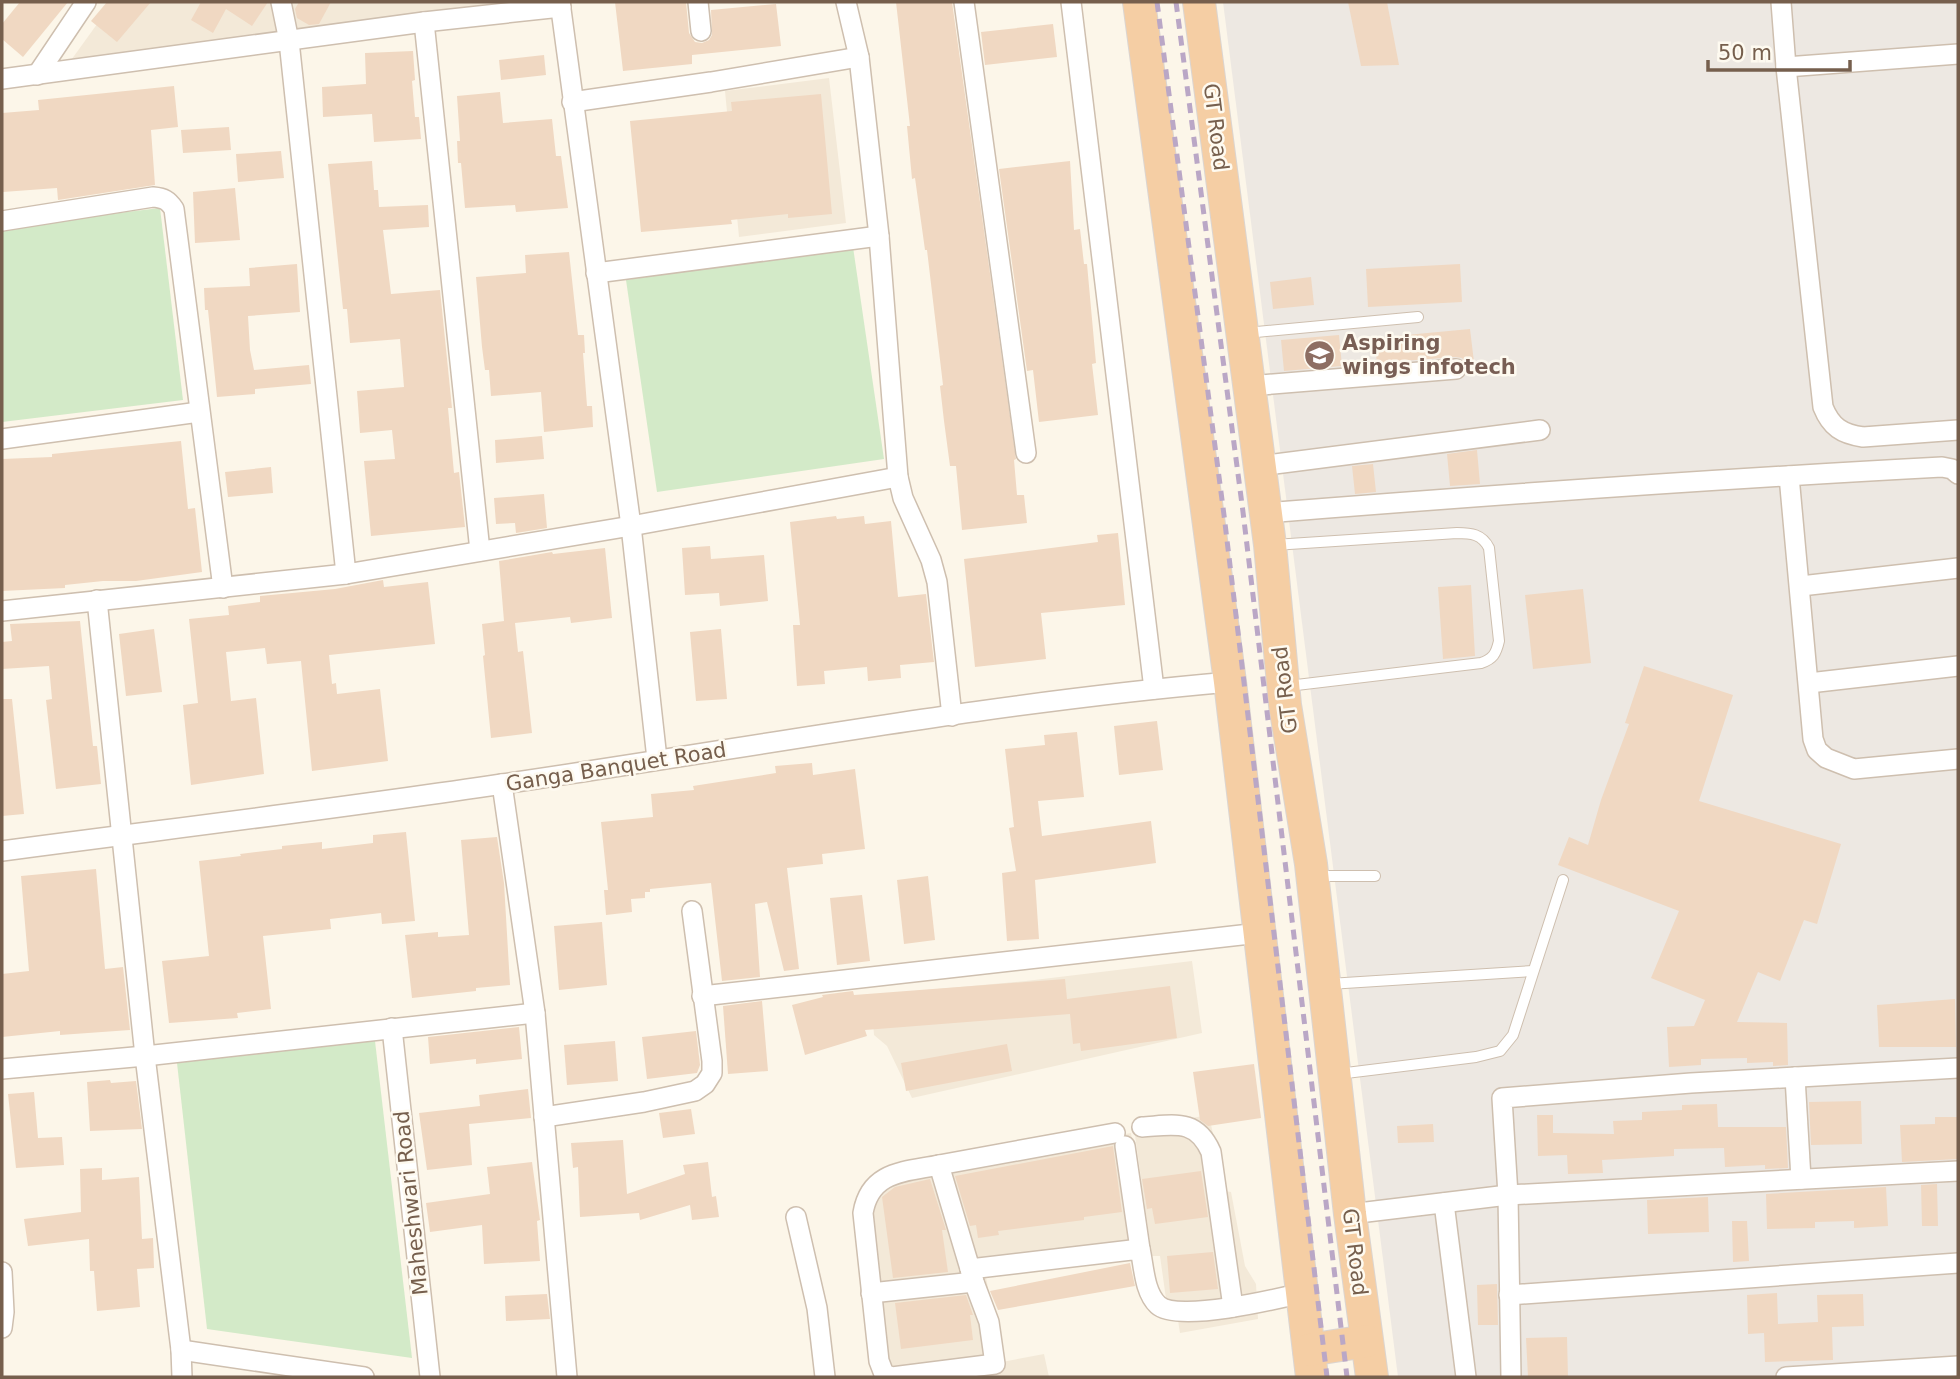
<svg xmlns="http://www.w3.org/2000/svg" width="1960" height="1379" font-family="'DejaVu Sans',sans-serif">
<rect width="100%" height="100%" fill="#fcf6e9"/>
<g fill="#f3e9d8">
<polygon points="113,2 517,2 69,63"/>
<polygon points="829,78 846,223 739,237 725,91"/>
<polygon points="1192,961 1202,1033 912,1098 887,1046 874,1035 871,995 1026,981"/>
<polygon points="1209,1115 1225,1191 1231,1192 1245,1266 1256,1284 1258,1319 1180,1333 1177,1314 1168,1313 1160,1256 1152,1256 1134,1128"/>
<polygon points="1131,1133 1147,1247 985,1272 1002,1362 1044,1354 1049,1377 880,1377 854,1202 864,1188 877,1178"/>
</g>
<polygon fill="#ede8e2" points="1223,2 1958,2 1958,1377 1398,1377"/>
<g fill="#d3eac8">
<polygon points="160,208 183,400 2,422 2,227"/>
<polygon points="853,247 884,459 657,492 626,280"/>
<polygon points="375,1041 412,1358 207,1329 177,1063"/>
</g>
<g fill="#f0d8c2">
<polygon points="20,2 68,2 23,57 2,39 2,24"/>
<polygon points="107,2 151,2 117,42 91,21"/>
<polygon points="201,2 268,2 252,26 226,9 213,33 191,20"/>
<polygon points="299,2 331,2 319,24 309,25 297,18 295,9"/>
<polygon points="615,2 686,2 689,33 695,42 702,43 709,40 712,35 711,10 776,4 781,46 692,55 692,64 623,71"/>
<polygon points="896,2 952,2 1016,459 1014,460 1017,495 1024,495 1027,523 962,530 956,466 950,466 944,421 940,386 943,385 927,250 925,250 915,178 912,179 907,126 910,126"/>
<polygon points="1348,2 1387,2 1399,65 1361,66"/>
<polygon points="1053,24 1057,57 985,65 981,32"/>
<polygon points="413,51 415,80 412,81 415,117 419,117 421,139 374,142 372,114 323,117 322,87 366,84 365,53"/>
<polygon points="544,55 546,75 501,80 499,60"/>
<polygon points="174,86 178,127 151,130 155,185 58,200 57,188 3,192 2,113 39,110 38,100"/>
<polygon points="500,92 503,123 552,119 556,156 561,156 568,208 516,212 515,205 465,208 461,163 458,163 457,141 460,141 457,96"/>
<polygon points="821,94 832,214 788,218 788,214 731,220 732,224 641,232 630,121 732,111 731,102"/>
<polygon points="229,127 231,150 183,153 181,130"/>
<polygon points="281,151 284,178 238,182 236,154"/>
<polygon points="372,161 374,190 378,190 379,207 428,205 429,227 383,230 391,294 440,290 452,408 448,408 454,473 459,472 465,527 371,536 364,461 395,459 392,430 360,433 357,391 404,387 400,339 350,343 347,309 343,309 328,164"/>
<polygon points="1070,161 1074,230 1080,229 1084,264 1087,264 1096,363 1092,364 1098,415 1039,422 1033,370 1027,371 999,169"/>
<polygon points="235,188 240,240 195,243 193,192"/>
<polygon points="569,252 578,335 584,335 585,353 583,353 587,406 592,406 593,427 544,432 541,392 491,396 489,370 485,370 482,347 476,277 526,273 525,255"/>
<polygon points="297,264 300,312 248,316 250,350 254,370 309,365 311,384 255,389 255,394 217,397 208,310 205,310 204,288 250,286 249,268"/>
<polygon points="1460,264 1462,302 1368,307 1366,269"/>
<polygon points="1311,277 1314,305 1273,309 1270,282"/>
<polygon points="1470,329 1474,362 1466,363 1462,358 1455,357 1377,363 1374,338"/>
<polygon points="1339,335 1342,366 1284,371 1281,340"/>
<polygon points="542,436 544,459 496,463 495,440"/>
<polygon points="181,441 188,509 195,508 202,572 136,581 103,581 65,585 65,588 2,591 2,459 52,457 52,454"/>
<polygon points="1477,450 1480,484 1450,486 1447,454"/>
<polygon points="1373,464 1376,492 1355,494 1352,466"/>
<polygon points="271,467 273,493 228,497 225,472"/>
<polygon points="544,494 547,528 516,533 515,523 496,524 494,498"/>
<polygon points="836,516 837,519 864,516 865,524 891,521 898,597 926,594 934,662 900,665 901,678 868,681 867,667 824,671 825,684 797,686 793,625 800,625 790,522"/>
<polygon points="1118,533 1125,605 1041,613 1046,659 975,667 964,559 1098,542 1097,535"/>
<polygon points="710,546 711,559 764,555 768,601 720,606 719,593 685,595 682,548"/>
<polygon points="605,548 612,618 571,623 570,617 515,623 518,652 523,651 532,733 491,738 483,656 485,655 482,624 504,621 499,561 552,552 553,554"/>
<polygon points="383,580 384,587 428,582 435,644 329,655 332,684 336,683 337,694 380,689 388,761 312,771 301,661 267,664 265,648 226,652 231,701 256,698 264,774 191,785 183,705 198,703 189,619 229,615 228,606 260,602 260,596 335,589"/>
<polygon points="1471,585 1475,656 1443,659 1438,587"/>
<polygon points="1583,589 1591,663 1533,669 1525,595"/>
<polygon points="80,621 93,746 97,746 101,784 56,789 46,700 52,699 49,666 2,669 2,642 12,641 10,624"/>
<polygon points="154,629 162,692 126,696 119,634"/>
<polygon points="721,629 727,699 696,701 690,632"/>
<polygon points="1644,666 1733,695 1699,801 1841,844 1817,924 1804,920 1780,981 1758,972 1737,1022 1787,1023 1788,1065 1773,1066 1773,1062 1747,1063 1747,1058 1701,1059 1701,1065 1669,1067 1667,1027 1694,1026 1705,1000 1651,978 1679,911 1558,865 1569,837 1588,845 1601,800 1629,724 1625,723"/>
<polygon points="2,699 12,699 24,814 2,816"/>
<polygon points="1157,721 1163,770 1119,775 1114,726"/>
<polygon points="1077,732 1084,797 1038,801 1042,836 1151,821 1156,863 1035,880 1039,939 1007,941 1002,873 1016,871 1009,828 1014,827 1005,749 1045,745 1044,735"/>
<polygon points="812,763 813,775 855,769 865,849 822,854 823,864 787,868 799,969 784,971 767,902 755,904 760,977 722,981 711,883 650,889 650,892 645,892 645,898 631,899 632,912 606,915 604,890 608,890 601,822 653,817 651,794 694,790 693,786 776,773 775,766"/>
<polygon points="406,832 415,921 382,924 381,913 330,919 331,929 263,936 271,1009 237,1013 238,1018 169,1023 162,961 209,956 199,861 241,856 240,854 282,849 282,846 322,842 322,849 373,843 373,835"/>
<polygon points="497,837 504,883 510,985 476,988 476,991 412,998 405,935 438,932 438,937 469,935 461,840"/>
<polygon points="96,869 105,969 123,967 130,1030 60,1035 60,1031 2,1037 2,974 29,971 21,876"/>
<polygon points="928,876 935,940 904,944 897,880"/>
<polygon points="862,895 870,961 837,965 830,898"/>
<polygon points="602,922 607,985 559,990 554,926"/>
<polygon points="1065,979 1067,999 1170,986 1177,1038 1081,1051 1080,1043 1073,1044 1070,1014 865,1030 867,1036 805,1055 792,1005 823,997 822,995 853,991 854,995"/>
<polygon points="1955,999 1956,1047 1879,1047 1877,1005"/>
<polygon points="762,1001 768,1071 728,1074 723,1006"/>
<polygon points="519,1027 522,1059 476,1064 476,1059 430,1064 428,1037"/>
<polygon points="696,1031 700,1065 697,1073 647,1079 642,1037"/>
<polygon points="615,1041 618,1081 567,1085 564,1045"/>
<polygon points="1007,1044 1012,1071 906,1091 901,1063"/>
<polygon points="1254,1064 1261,1118 1208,1126 1200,1120 1193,1072"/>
<polygon points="110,1080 111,1083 136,1081 142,1129 90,1131 87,1082"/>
<polygon points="528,1089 531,1118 469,1124 472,1165 427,1170 419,1113 480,1106 479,1095"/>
<polygon points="34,1092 38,1138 62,1137 64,1165 16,1168 8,1094"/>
<polygon points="1861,1101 1862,1144 1811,1145 1809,1102"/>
<polygon points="1717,1104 1718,1127 1786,1127 1788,1168 1765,1169 1765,1165 1725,1167 1724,1148 1674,1149 1674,1156 1602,1160 1603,1173 1568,1174 1567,1155 1538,1156 1537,1115 1553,1115 1553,1133 1614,1134 1613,1121 1642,1120 1642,1112 1682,1110 1682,1105"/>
<polygon points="691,1109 695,1134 663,1138 659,1113"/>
<polygon points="1935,1117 1958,1117 1958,1159 1902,1162 1900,1125 1935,1124"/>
<polygon points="1433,1124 1434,1142 1398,1143 1397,1126"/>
<polygon points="623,1140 627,1194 685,1174 683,1165 708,1162 712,1197 716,1196 719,1217 692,1220 690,1205 640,1220 639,1213 580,1217 578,1167 573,1168 571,1143"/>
<polygon points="1113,1146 1122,1212 1084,1217 1084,1220 998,1231 999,1235 978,1238 976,1225 970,1226 955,1176"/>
<polygon points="532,1162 540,1220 537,1221 540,1261 484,1264 482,1225 430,1232 426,1203 490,1194 487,1167"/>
<polygon points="102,1168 102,1180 139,1177 142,1239 153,1238 154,1268 137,1269 140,1307 97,1311 94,1271 90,1271 89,1239 28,1246 24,1219 81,1212 80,1169"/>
<polygon points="1201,1171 1208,1217 1155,1224 1152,1208 1147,1209 1142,1179"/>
<polygon points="930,1179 946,1230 942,1230 948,1272 893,1278 882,1197 895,1187"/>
<polygon points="1937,1184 1938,1226 1922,1226 1921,1185"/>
<polygon points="1886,1187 1888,1226 1854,1228 1854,1221 1815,1222 1815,1228 1767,1229 1766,1194"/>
<polygon points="1708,1197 1709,1232 1648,1234 1647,1200"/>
<polygon points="1732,1221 1747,1221 1749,1261 1733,1262"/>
<polygon points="1213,1252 1218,1289 1170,1293 1167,1256"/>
<polygon points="1130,1263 1135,1286 998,1310 990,1291"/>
<polygon points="1497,1284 1498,1325 1478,1325 1477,1285"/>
<polygon points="1777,1293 1778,1324 1818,1322 1817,1295 1863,1294 1864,1326 1832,1327 1833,1360 1765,1362 1764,1333 1748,1334 1747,1295"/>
<polygon points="547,1294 550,1319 506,1321 505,1296"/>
<polygon points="966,1295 973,1315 970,1315 973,1340 901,1349 895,1303"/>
<polygon points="1567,1337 1568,1377 1528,1377 1526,1338"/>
</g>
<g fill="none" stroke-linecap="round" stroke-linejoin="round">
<defs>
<g id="service">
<polyline points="1246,333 1418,317"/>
<path d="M1274,545l183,-12c14,0 25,1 32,15l10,93c-3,13 -6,18 -18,22l-193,23"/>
<polyline points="1316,876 1375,876"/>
<polyline points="1329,984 1533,971"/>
<polyline points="1338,1074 1476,1057 1500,1051 1513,1035 1563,880"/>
</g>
<g id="minor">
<polyline points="281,2 289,41 346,574"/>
<polyline points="560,2 631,526 657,759"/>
<polyline points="698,2 701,31"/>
<polyline points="846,2 859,57 879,236 898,477 903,498 931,560 937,582 952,716"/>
<polyline points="964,2 1026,453"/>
<polyline points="1071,2 1154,689"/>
<path d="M1781,2l5,65 37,340c8,20 19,27 40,30l95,-7"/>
<polyline points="424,22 480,551"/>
<polyline points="1786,67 1958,54"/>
<polyline points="37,75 86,2"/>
<polyline points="2,79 424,22 561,7"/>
<polyline points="572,102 711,82 859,57"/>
<path d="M2,221l151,-24c11,1 15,3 21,12l49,379"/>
<polyline points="596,273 879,236"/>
<polyline points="1249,386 1456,369"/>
<polyline points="2,439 199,412"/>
<polyline points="1259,466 1540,430"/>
<polyline points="1789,476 1813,739 1817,750 1826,758 1854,769 1958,759"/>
<path d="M1265,513c226,-18 452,-34 677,-46l10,2 6,5"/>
<polyline points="1801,586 1958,568"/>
<polyline points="97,600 145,1056 181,1350 182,1377"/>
<polyline points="2,611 346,574 631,526 898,477"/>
<polyline points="1809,683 1958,666"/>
<polyline points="502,784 535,1013 567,1377"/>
<path d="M2,851c166,-22 334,-42 500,-67 242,-35 484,-81 728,-102"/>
<polyline points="702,996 1259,933"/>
<polyline points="392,1028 430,1377"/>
<polyline points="2,1069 145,1056 535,1013"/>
<polyline points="1795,1077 1801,1179"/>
<polyline points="544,1117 644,1102 695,1091 705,1084 712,1073 712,1061 692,911"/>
<path d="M1142,1127c32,-2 54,-9 69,25l22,155"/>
<polyline points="1125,1146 1140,1249"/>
<path d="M939,1165l35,117 15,40 6,42 -103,13 -8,-3 -5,-13 -16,-148c7,-42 41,-41 76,-48z"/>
<polyline points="939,1165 1115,1133"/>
<polyline points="1444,1203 1466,1377"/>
<polyline points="1350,1214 1508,1195 1958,1171"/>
<polyline points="796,1217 817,1308 825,1377"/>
<path d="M970,1269l170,-20c4,17 4,43 18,56 19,18 119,-6 144,-12"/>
<polyline points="2,1272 4,1312 2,1328"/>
<polyline points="871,1293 974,1282"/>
<polyline points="1509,1295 1958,1263"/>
<polyline points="181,1350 364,1377"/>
<polyline points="1511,1377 1508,1195 1502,1098 1691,1083 1958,1068"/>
<polyline points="1786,1377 1958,1366"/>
</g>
<g id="trunk">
<polyline points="1139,2 1230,682 1312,1377"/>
<polyline points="1199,2 1270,545 1285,705 1311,864 1350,1214 1372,1377"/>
<polyline points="1309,1350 1366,1341"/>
</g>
</defs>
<use href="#service" stroke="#cebfaf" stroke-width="12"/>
<use href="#minor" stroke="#cebfaf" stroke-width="22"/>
<use href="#trunk" stroke="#dbd5d1" stroke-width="34"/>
<use href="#service" stroke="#fff" stroke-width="10"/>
<use href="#minor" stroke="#fff" stroke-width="19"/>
<use href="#trunk" stroke="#f5cea4" stroke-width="32"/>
<g stroke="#baa7c6" stroke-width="5" stroke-dasharray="10 7" stroke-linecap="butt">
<polyline points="1157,2 1224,515 1327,1377"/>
<polyline points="1176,2 1243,512 1347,1377"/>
</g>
</g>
<defs>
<symbol id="university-disc" viewBox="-11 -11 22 22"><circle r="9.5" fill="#8d6e63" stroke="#fefaf0"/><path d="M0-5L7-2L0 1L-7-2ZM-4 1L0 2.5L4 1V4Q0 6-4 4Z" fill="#fff"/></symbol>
</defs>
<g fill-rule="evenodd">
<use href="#university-disc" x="1302" y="338" width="35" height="35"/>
</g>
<g text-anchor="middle" stroke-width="5" stroke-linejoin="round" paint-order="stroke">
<g font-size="21" fill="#765f4d" stroke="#fefaf0">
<text transform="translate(1216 127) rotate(83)" y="7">GT Road</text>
<text transform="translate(1285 690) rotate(-97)" y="7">GT Road</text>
<text transform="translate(616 767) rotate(-9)" y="7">Ganga Banquet Road</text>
<text transform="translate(411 1203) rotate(-96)" y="7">Maheshwari Road</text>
<text transform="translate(1355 1252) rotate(83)" y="7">GT Road</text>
</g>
<g font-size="21" font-weight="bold" fill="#785e54" stroke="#fefaf0" text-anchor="start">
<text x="1342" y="350">Aspiring<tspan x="1342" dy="24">wings infotech</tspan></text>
</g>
</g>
<rect width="1960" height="1379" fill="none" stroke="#765f4d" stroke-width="7"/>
<path d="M1708 60v10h142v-10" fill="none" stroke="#765f4d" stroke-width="3.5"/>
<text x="1718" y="60" font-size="21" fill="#765f4d" stroke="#fefaf0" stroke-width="5" paint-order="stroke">50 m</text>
</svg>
